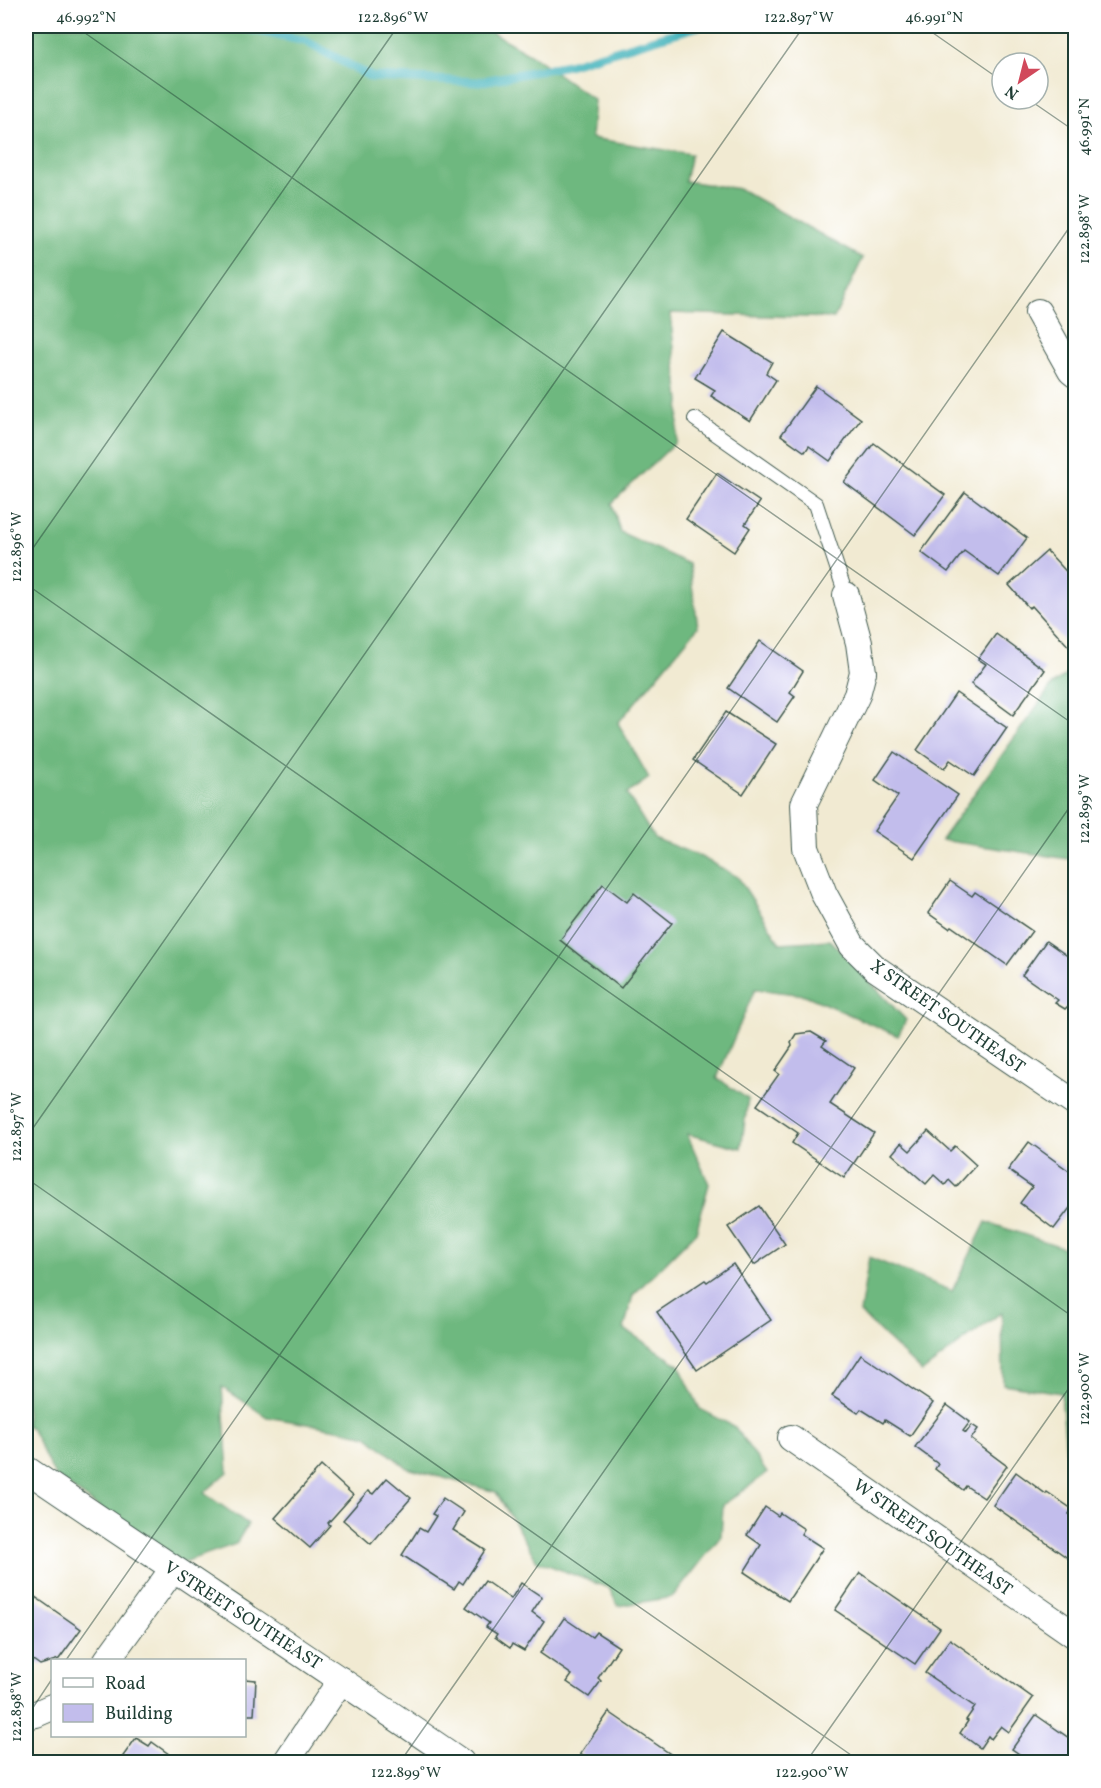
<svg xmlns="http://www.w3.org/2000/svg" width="1101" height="1788" font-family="Vollkorn,serif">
<rect width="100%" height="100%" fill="#fff"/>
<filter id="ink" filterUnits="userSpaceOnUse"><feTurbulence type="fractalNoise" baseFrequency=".0167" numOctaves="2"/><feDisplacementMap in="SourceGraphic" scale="12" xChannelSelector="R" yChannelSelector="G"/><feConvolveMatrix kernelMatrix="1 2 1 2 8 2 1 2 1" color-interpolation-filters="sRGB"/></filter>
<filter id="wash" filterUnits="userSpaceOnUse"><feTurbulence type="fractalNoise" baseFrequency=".008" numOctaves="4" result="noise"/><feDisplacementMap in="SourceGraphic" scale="24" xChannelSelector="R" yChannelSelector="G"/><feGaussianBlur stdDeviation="1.35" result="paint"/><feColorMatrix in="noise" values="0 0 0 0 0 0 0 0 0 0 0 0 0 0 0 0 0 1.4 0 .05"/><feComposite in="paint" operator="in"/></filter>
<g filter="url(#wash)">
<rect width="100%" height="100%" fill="#f1ead2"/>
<g fill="#6eb87f" stroke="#467a5a" stroke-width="1.5">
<polygon points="26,26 481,26 533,56 594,100 591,138 691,154 685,181 740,189 863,258 834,318 670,313 680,401 676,442 612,503 620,532 689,564 698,627 618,723 649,778 627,794 654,838 701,857 738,877 780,943 830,940 906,1020 898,1036 805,995 755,989 717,1078 748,1099 741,1148 687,1134 709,1184 696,1232 633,1295 624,1329 679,1365 700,1409 735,1427 767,1473 723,1505 721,1536 673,1597 618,1606 609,1588 537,1561 496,1492 407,1468 367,1436 343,1430 267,1417 222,1387 228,1472 204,1493 248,1524 236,1544 178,1564 55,1476 31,1428 26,1425"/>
<polygon points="1075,669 1075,860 941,840 1052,685"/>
<polygon points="986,1222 1065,1248 1075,1266 1075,1472 1068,1471 1061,1393 1003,1384 1002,1312 922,1372 860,1313 869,1257 952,1291"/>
</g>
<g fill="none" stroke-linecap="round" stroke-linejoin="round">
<polyline stroke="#43b3bb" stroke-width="9" points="235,26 305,41 371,77 478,82 568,65 699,26"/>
</g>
<g id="blocks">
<g fill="#c2bdec">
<polygon points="724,332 772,362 766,373 776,380 750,421 711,396 715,390 695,378"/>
<polygon points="816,386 861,419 830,461 809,446 805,452 781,435"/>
<polygon points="874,443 945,495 915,535 844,482"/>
<polygon points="717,473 760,502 745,524 750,528 734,552 686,519"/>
<polygon points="965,492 1027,538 999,576 964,551 948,572 921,552"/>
<polygon points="1047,551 1076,582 1076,644 1071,649 1032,606 1029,608 1009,585"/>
<polygon points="996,634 1045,670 1013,715 971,684 986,664 978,659"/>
<polygon points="760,641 803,671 790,692 795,696 777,722 728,688"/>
<polygon points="956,693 1007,728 974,776 950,760 944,769 917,750"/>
<polygon points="726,712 776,744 743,794 693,760"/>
<polygon points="894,752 958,795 914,858 874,831 898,796 875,780"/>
<polygon points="950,881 972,896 975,892 1032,931 1007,965 951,926 949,928 928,913"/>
<polygon points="603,884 627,902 634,893 672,923 621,988 560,940"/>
<polygon points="1046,941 1076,962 1076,1013 1067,1007 1065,1009 1055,1003 1058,1000 1022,975"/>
<polygon points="811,1032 826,1041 822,1046 854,1068 830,1104 874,1133 844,1178 792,1143 798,1133 757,1105 779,1074 775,1071 792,1046 791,1042 796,1034"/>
<polygon points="928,1131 950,1151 955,1146 976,1165 956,1187 949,1180 945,1185 934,1175 926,1184 892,1154 901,1143 910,1151"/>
<polygon points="1029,1142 1076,1176 1076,1200 1054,1229 1020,1203 1032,1187 1008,1170"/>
<polygon points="759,1206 785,1244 754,1265 728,1227"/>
<polygon points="733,1264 771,1320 697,1370 657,1312 705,1280 707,1282"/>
<polygon points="860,1354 933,1403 910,1436 885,1420 883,1423 861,1409 858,1413 832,1396"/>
<polygon points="947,1405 970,1422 963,1431 966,1433 972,1425 978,1429 971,1439 1007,1466 984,1498 966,1486 963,1490 935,1469 938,1464 915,1447"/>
<polygon points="321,1466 353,1495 328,1523 330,1525 310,1548 275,1518"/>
<polygon points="1016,1472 1046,1494 1047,1492 1072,1509 1069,1514 1076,1518 1076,1556 1072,1561 993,1505"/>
<polygon points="387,1478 411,1498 371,1544 343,1520 368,1491 373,1494"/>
<polygon points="443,1498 464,1512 453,1530 485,1550 463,1584 459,1581 454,1589 402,1555 419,1528 426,1532 436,1516 432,1514"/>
<polygon points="765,1507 778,1516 780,1513 804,1529 801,1534 823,1548 788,1601 744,1572 761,1545 747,1535"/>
<polygon points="860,1573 940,1628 915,1664 835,1610"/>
<polygon points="485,1581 511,1599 521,1583 542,1597 532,1612 544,1621 524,1651 512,1644 510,1648 495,1637 497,1634 486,1627 489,1623 466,1607"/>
<polygon points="31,1594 81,1629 59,1659 40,1665 33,1660 26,1671 26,1602"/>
<polygon points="564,1618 592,1637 596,1632 619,1647 598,1678 601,1681 589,1697 567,1682 572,1675 540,1653"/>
<polygon points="950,1639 1033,1698 1009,1732 1001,1726 991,1739 988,1736 980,1748 960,1733 968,1721 966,1720 975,1707 925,1673"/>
<polygon points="244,1679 256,1680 254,1715 244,1715"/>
<polygon points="609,1712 682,1762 592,1762 580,1754"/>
<polygon points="1036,1715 1076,1743 1076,1762 1031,1762 1012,1749"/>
<polygon points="136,1738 149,1746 152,1742 180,1762 127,1762 121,1759"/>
</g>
</g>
</g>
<g filter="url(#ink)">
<use href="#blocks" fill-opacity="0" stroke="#3e574c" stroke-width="1.5"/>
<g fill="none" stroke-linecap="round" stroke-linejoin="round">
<defs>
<polyline id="service" points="695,419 816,504 846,595"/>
<g id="minor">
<polyline points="1038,312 1071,371 1076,375"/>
<polyline points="846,595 859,643 863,672 857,695 804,804 806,848 824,894 852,945 875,968 1076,1104"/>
<polyline points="791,1438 1076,1636"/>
<path d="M26,1469c144,98 291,194 435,293"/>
<polyline points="107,1660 173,1569"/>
<polyline points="26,1716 36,1714 52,1707"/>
<polyline points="286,1762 341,1680"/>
</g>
</defs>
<use href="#service" stroke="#3e574c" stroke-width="16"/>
<use href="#minor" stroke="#3e574c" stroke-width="28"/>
<use href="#service" stroke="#fff" stroke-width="14"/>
<use href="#minor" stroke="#fff" stroke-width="26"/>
</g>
</g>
<path fill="none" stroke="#1f3d34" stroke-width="1.5" stroke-opacity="0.45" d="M75,26l1001,700M923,26l79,55M1028,99l48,33M26,558l372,-532M26,584l1050,735M26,1138l778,-1112M26,1178l835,584M66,1660l1010,-1442M26,1718l26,-39M400,1762l676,-964M806,1762l270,-384"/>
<g text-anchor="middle" stroke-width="5" stroke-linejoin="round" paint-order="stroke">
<g font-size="18" fill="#1f3d34" stroke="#fff">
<text transform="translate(948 1016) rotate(35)" y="6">X STREET SOUTHEAST</text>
<text transform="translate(933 1537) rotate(35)" y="6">W STREET SOUTHEAST</text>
<text transform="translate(243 1615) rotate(33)" y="6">V STREET SOUTHEAST</text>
</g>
</g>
<rect width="1101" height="1788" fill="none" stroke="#fff" stroke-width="66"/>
<rect x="51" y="1659" width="195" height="78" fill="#ffffff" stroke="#a5b1ae" stroke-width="1.5"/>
<rect x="63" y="1678" width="30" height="9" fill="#ffffff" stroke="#a5b1ae" stroke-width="1.5"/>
<text x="105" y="1689" font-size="18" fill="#1f3d34">Road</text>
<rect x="63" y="1704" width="30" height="18" fill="#c2bdec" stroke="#a5b1ae" stroke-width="1.5"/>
<text x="105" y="1719" font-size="18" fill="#1f3d34">Building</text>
<g transform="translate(1020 81) rotate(215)"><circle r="28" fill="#ffffff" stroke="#a5b1ae" stroke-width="1.5"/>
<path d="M0-4.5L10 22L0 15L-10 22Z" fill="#d1495b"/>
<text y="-9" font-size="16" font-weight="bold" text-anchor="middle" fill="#1f3d34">N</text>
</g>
<rect x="33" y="33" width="1035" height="1722" fill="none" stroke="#1f3d34" stroke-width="2"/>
<g font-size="15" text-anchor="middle" fill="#1f3d34">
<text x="86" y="22">46.992°N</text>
<text x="393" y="22">122.896°W</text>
<text x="799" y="22">122.897°W</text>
<text x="934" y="22">46.991°N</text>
<text transform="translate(1084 127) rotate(-90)" y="5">46.991°N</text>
<text transform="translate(1084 229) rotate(-90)" y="5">122.898°W</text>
<text transform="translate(16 547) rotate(-90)" y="5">122.896°W</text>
<text transform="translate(1084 809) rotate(-90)" y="5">122.899°W</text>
<text transform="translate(16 1127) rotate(-90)" y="5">122.897°W</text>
<text transform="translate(1084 1389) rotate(-90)" y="5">122.900°W</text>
<text transform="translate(16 1707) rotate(-90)" y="5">122.898°W</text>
<text x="406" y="1777">122.899°W</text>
<text x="812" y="1777">122.900°W</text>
</g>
</svg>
